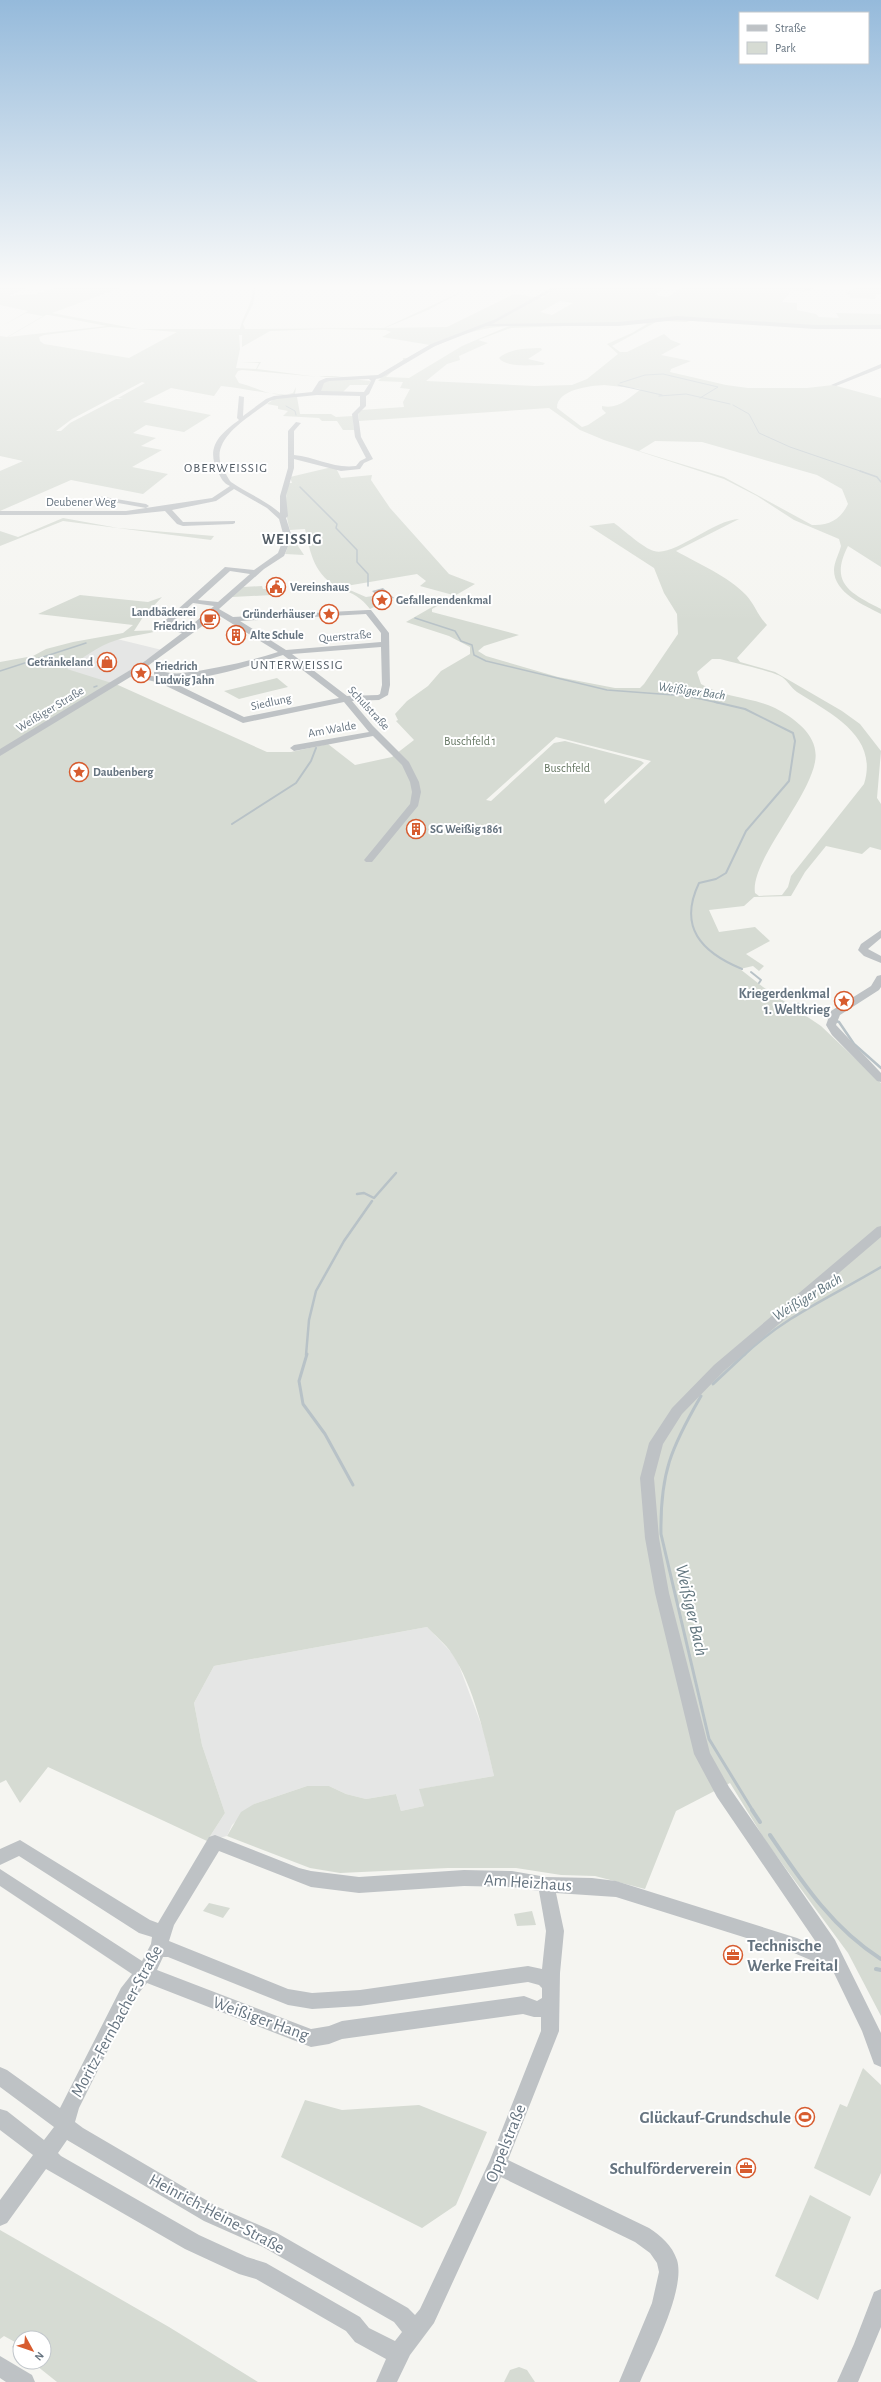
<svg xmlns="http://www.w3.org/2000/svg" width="881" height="2382" font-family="'Alegreya Sans',sans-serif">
<rect width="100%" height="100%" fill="#f5f5f1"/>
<g fill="#e5e6e5">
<polygon points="117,639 162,650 110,683 34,672"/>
<polygon points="427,1627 451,1652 458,1663 484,1732 494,1776 420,1789 424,1806 401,1811 396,1794 366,1799 346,1794 329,1786 307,1786 254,1804 232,1825 227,1836 207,1841 225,1813 202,1745 194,1703 214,1666"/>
</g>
<g fill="#d6dbd3" fill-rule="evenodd">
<path d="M0,288h26l-17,8 27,-2 18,-6h66l-68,25 86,16h102c3,-14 13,-26 13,-41h3l-3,16 -10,20 2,5 139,-1 85,-40 -41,22 -43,18 62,-1 67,-33 28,4 15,-10h108l-10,7 13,2 13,-9h133l-9,4 -13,-2 -10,12 15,1v7l19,4 3,3 20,1 -3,-5 45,1v13l-59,1 -125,-9 -11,3 -22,-1 -8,1 -44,24 8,6h7l37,-18 7,6 10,4 -20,11 30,6 -20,8 -1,3 56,13 22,3h59l26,-3 48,13v169l-33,-21c-19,37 2,47 33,63v5c-17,-9 -47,-21 -47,-44 0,-8 5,-16 7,-24l-2,-7 -45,-19 -37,-24 -33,-17 -120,-39 -24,-10 -31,-22 -190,13 -1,-9 3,-2 43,-3 -1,-5 7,-13 -10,-1 3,-6 -25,-1 4,-4c-5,-2 -12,1 -18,1 -13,1 -34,-4 -45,-1l-77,-7 -4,1 -3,5 4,7c18,4 33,16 54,10l3,-6 -1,7c-25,2 -49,-6 -74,-8l-7,10 -43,-8 -28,14 68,13 -27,17 -38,-7 -13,8 23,5 -15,8 21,4 -30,17 36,7 -25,20 -72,-14 -71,31v-40l23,-10 -23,-5v-120l7,1 36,-21 -17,-3 -26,14 28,-16 -28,-6zM560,301l13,2 -21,12 -12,-3zM46,315h3l58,11 -99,11zM645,323l2,1 -15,9 -25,11 11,10 -31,25 -15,6 -37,1 -109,-5 21,-17 13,-4 -1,-4 29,-13 -10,-3 33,-12zM509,326l-47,20 -53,32 -23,-1c8,-8 20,-15 30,-21 32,-17 56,-28 93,-30zM109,327l68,5 -48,26 -85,-14 -4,-3 -1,-4 5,-2zM326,329l60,1 5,2 -9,5 48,8 -23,13h-4v2l-25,16 -7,1h-53l-61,-8 4,-7h-21l19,1 -3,6 -20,-1 4,-19 -1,-14h3v12l28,-16zM142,382l3,1 -27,15 5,1h-7l-46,24 -9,8h-5l16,-12zM604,385l37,4c-12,9 -23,21 -39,17v3l4,4 -18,12 -6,2 -25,-19c0,-19 33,-22 47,-23zM655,441l47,1 115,33 25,14 6,15c-7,15 -19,22 -36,21l-88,-48 -85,-26z"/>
<polygon points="855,288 881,288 881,294 876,294 875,299 850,298 850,295 845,293"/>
<path d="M541,348l1,2 -14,9 17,4 -2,2c-12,0 -37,3 -44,-7 9,-9 29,-10 42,-10z"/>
<polygon points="351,379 371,381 368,385 350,385 342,393 320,392 322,383 330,380"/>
<polygon points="297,397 300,414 331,414 336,417 353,416 354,430 343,430 337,421 322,421 319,418 283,416 288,411 278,409 278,406 267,404 276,398"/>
<path d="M328,468h8l5,10 31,-3 -1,5 19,28 59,66 26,10 -43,25v3l87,23 -35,11 -6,5 8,5 72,21 57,11h25l4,-4 34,-50 -1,-20 -13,-21 -10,-25 -65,-42 25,-3c10,7 29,25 40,28 20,6 59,-31 85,-32l-63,32c23,13 52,25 70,44 9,10 12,21 21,30l-30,33 3,4 35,10 67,39 18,13 21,27 -4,47 4,6v46l-11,-3 -8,7 -36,-8 -21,26 -14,24 -37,1 -10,9 -35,4 10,22 36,-5 15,14 -24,13 18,12 -5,5 -6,-5 -13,3 23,18 58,39 60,57v933l-33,-63 -81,-110 -37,-60 -54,28 -31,78 -50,-13 -34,-1 -45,-7h-68l-108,5 -30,-5 -83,-32 14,-24 13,-8 53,-18h22l17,8 20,5 30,-5 5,17 23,-5 -5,-17 75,-13c-8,-36 -21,-92 -42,-122 -6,-10 -17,-18 -25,-27l-213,39 -20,37 8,42 23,68 -18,28 -159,-74 -28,36 -14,-23 -6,3v-1121l33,-6 13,-7 27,-7 50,-9 10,-8 -95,-11 42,-19 68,7 14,-5 -19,20 -9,14 26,-1c-14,5 -29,5 -43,10 -20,6 -34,18 -50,29l51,16 149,67h24l37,-8 27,21 37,-8 22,-17 -18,-19 2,-1 -3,-6 12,-13 21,-15 13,-15 29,-17v-7l-21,-11 -43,-14 47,-27 -33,-9 6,-5 -9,-7 -71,12 -1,2 21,9 7,-1 5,9 -8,4c-9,-12 -17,-15 -30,-21 -25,-11 -30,-35 -35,-59l-15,1c-5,-15 -5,-32 -2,-47h4l-2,-6zM712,659h8c14,4 53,12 62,18 6,4 9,11 15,15 34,22 82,44 67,92l-73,92 -3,11 -6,8 -23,1 -4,-3c-5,-31 53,-93 60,-131 5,-25 -19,-43 -40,-54 -23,-11 -51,-10 -74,-24l-4,-12zM556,737l95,24 -46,43 -1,-4 40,-37 -3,-2 -76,-20 -11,2 -63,58 -5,-1z"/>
<polygon points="63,518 118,528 214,536 211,540 63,521 0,546 0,531 18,537"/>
<polygon points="292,537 304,555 285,554"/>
<polygon points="262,586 263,589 271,588 273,595 232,597 243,587"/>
<polygon points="277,678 288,687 239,699 224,691"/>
<polygon points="209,1903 230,1908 223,1918 203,1911"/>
<polygon points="532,1911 536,1925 517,1926 514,1914"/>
<polygon points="863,2068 881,2085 881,2173 870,2196 814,2168 840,2104 847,2107"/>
<polygon points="305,2100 342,2110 419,2105 487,2132 456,2205 422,2228 281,2157"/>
<polygon points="810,2195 851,2217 818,2300 775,2276"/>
<polygon points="0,2230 169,2327 258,2382 57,2382 32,2362 44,2362 44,2338 20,2338 20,2353 12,2347 15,2342 4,2336 0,2339"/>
<polygon points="519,2367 527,2370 535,2382 504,2382 510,2370"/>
</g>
<polygon fill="#b8c2c7" points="383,588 394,598 383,601 372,591"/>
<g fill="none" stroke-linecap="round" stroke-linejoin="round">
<g stroke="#b8c2c7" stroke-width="1">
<polyline points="803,291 813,288"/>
<polyline points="620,383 645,375 663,374 718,387 700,398"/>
<polyline points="618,385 662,395"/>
<polyline points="659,396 686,394 730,404"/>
<polyline points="733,405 749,414 759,433 790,447 863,472"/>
<polyline points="286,406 295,411 296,415"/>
</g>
<g stroke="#b8c2c7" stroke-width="1.5">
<polyline points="860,471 877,477 881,482"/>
<polyline points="300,487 337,524 336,528 357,550 357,562 368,574 368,586"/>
<polyline points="415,618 455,631 461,641 472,645 474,655 486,661 607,690 687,696 719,703"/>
<polyline points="0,671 86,643"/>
<polyline points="94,687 97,686"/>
</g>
<g stroke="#b8c2c7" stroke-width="2">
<path d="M715,702l30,7 48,24 2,8 -6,40 -43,50 -20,42 -10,6 -17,4c-21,44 2,69 43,86"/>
<polyline points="232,824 296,783 311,761 316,748"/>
<polyline points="751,972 761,980 759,983"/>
</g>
<g stroke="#b8c2c7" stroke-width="2.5">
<polyline points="798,1004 831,1019"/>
<polyline points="836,1021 839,1022 854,1044 881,1068"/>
<polyline points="357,1194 364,1193 374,1198 396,1173"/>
<polyline points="306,1355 309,1320 316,1291 344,1241 372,1201"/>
<path d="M744,1355c41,-39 89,-59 137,-88"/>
</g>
<g stroke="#b8c2c7" stroke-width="3">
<polyline points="307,1354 299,1381 303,1404 325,1434 353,1485"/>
<polyline points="713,1384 745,1354"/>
<path d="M701,1396c-30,52 -41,77 -40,138l48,205 44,72"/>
</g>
<g stroke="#b8c2c7" stroke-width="4">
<polyline points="752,1810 760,1822"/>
<path d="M770,1835c32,47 62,93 111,124"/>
<polyline points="876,1969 881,1970"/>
</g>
<g fill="#bec2c5" fill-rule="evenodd">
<path d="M551,288h7l-66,36 127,-2 58,-6 138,9h66v4h-66l-138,-9 -58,6h-133l-51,20 -54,32 -5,1 -7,15 -3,2v10l-8,8 3,23 12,22 -9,4 -4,6 -19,2 -47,-12v9l-8,28 2,20 -2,2 6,19 -8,19 -20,13 -45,40 14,8 135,-7h3l18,23 1,52 -2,10 -9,5 -27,1 21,25 36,36 10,20 2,10 -3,14 -46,56h-6l-2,-2 46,-56 2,-12 -2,-10 -8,-17 -29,-29 -79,15 -4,-3 4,-3 75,-13 -25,-30 -101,21 -83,-40 -28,-7 -132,80v-7l145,-88 37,-28 -24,-6 67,-60 29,3 24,-17 6,-16 -5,-18 -12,-11 -33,-19 -18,12 -44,9 11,12 52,-1v2l-2,1 -50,2 -6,-2 -12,-13 -39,4h-126v-4h126l86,-13 18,-12c-7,-3 -9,-8 -12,-14 -13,-25 2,-38 21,-52l-2,-2 2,-22 5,1 -1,19 23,-17 8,-3 38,-4 7,-11 7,-3 52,-3 53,-31 65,-25zM369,379l2,2 -7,11 -43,-1 3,-8 5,-2zM317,395l43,1v10l-8,8 3,23 11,21 -6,3 -4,5c-22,3 -40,-9 -62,-11v-24l7,-8 -5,-1 -8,9v37l-8,28v17c-15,-13 -33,-20 -49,-31 -3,-3 -5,-9 -8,-13 -16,-30 27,-52 47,-68l7,-2zM230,571l20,3 -32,28 -20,-2zM193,603l21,3 -27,23 -19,-3zM215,613l63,39c-32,10 -63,17 -96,21 -10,2 -19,-3 -28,-1v4c42,10 89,-9 129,-21l56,43 -95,19 -78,-38 -28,-6 63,-46zM366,614l15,19v9l-95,8 -46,-29zM381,647l1,38 -2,9 -2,1 -31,1 -55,-42z"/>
<polygon points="881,364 881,368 836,386 831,385"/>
<polygon points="98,496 146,504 149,506 146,508 96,499 96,497"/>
<polygon points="881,930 881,938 868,949 881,956 881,963 864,956 858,950 861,944"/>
<polygon points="881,975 881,987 879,990 840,1015 836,1025 881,1073 881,1082 877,1081 832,1035 826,1025 831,1011 871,986 877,976"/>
<path d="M881,1226v11l-157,134 -42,43 -19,30 -9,34 5,60 10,55 41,160 19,34 106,153 46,93v34l-7,-3 -12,-33 -30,-62 -38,-16 -178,-56 -60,-4 8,38 -4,42 -1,58 -51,129 141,68c12,8 23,17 28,32 9,29 -25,94 -37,122h-21l33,-79 7,-31 -2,-9 -7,-10 -15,-11 -134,-65 -67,146 -24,32 -13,27h-21l10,-23 -31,-17 -9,-11 -90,-52 -17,-5 -54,-25 -139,-80 -39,54 -7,3v-26l33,-45 -33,-25v-21l7,2 37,29 10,-13 -54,-40v-20l7,3 53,38 61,-120 11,-14 -132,-88v-17l142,92 9,-17 1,-7 -13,-4 -120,-77 -19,9v-16l20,-9 130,80 8,3 51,-86 6,-2 84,33 12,3 48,6 105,-7 48,1 34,6 46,1 24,3 181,57 23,10 -103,-151 -23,-43 -39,-161 -10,-55 -5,-60 9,-35 23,-35 42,-43 163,-138zM219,1851l92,36 48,6 105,-7 48,1 27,4 7,40 -4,38 -14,-3 -168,24 -48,3 -24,-4 -119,-48 5,-16zM163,1957h5l120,48 24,4 48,-3 168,-24 11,3 3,3v10l-5,3 -13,-5 -182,25 -13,5 -18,3 -154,-59zM147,1983l164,64 18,-3 13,-5 181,-25 11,3h7v14l-51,129 -70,149 -5,6 -7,-7 -131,-75 -59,-26 -135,-79 -8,-6 4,-14 54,-108zM67,2140l137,81 59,26 131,75 8,10 -7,9 -26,-13 -9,-11 -94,-54 -19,-6 -48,-22 -138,-79 -3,-3z"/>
<polygon points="881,2289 881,2327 858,2382 837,2382 854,2344 874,2292"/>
<polygon points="0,2356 32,2375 35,2382 6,2382 0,2378"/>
</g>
</g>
<linearGradient id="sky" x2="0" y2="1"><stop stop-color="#95badb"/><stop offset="0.46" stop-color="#fafaf9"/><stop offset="1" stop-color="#fafaf9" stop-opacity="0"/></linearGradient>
<rect width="881" height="622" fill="url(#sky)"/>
<defs>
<symbol id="civic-ring" viewBox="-11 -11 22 22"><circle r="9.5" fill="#fff" stroke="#d75c2f" stroke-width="1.5"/><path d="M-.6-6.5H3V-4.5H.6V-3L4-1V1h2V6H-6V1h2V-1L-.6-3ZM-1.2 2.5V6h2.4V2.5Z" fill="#d75c2f"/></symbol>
<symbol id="sight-ring" viewBox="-11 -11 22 22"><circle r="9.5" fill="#fff" stroke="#d75c2f" stroke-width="1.5"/><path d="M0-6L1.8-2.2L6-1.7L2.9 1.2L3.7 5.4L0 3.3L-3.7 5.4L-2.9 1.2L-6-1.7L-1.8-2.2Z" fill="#d75c2f"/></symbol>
<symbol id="cafe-ring" viewBox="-11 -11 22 22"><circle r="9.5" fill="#fff" stroke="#d75c2f" stroke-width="1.5"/><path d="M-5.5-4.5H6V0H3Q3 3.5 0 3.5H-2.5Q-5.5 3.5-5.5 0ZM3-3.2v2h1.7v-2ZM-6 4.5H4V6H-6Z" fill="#d75c2f"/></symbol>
<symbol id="building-ring" viewBox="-11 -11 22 22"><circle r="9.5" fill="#fff" stroke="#d75c2f" stroke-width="1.5"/><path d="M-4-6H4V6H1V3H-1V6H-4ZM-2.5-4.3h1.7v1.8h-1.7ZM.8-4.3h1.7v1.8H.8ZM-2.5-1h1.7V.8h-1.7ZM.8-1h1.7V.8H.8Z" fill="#d75c2f"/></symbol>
<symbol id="shop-ring" viewBox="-11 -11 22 22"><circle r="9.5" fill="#fff" stroke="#d75c2f" stroke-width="1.5"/><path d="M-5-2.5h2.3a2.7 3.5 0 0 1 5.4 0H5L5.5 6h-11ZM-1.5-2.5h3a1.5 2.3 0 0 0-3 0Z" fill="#d75c2f"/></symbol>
<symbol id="office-ring" viewBox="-11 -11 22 22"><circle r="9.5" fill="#fff" stroke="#d75c2f" stroke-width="1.5"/><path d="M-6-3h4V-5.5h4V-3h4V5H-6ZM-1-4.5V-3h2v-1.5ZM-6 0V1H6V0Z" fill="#d75c2f"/></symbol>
<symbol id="stadium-ring" viewBox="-11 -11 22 22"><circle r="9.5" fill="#fff" stroke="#d75c2f" stroke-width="1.5"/><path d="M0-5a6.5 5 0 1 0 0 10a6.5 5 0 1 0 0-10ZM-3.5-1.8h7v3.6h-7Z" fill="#d75c2f"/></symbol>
</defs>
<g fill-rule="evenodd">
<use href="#civic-ring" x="265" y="576" width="22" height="22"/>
<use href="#sight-ring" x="371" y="589" width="22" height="22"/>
<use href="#sight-ring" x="318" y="603" width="22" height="22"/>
<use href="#cafe-ring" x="199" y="608" width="22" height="22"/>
<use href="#building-ring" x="225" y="624" width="22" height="22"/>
<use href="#shop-ring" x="96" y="651" width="22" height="22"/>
<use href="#sight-ring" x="130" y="662" width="22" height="22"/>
<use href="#sight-ring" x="68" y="761" width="22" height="22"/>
<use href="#building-ring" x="405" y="818" width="22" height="22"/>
<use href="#sight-ring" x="833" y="990" width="22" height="22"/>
<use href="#office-ring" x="722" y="1944" width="22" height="22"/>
<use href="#stadium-ring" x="794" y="2106" width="22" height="22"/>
<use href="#office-ring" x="735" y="2157" width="22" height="22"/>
</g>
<g text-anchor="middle" stroke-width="4" stroke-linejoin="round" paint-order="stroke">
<g font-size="12" fill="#667480" stroke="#fff">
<text x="81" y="506">Deubener Weg</text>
<text transform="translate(345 636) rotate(-5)" y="4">Querstraße</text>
<text transform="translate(271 702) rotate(-12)" y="4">Siedlung</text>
<text transform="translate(369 708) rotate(47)" y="4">Schulstraße</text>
<text transform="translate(50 709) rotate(-31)" y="4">Weißiger Straße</text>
<text transform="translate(332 729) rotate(-10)" y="4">Am Walde</text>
</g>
<g font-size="12" font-weight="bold" fill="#667480" stroke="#fff" text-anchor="start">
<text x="290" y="591">Vereinshaus</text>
<text x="396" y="604">Gefallenendenkmal</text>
<text x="196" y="616" text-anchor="end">Landbäckerei<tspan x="196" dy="14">Friedrich</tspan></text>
<text x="315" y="618" text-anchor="end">Gründerhäuser</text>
<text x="250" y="639">Alte Schule</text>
<text x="93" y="666" text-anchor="end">Getränkeland</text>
<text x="155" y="670">Friedrich<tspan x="155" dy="14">Ludwig Jahn</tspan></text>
<text x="93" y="776">Daubenberg</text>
<text x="430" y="833">SG Weißig 1861</text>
</g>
<g font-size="12" fill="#677864" stroke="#fff">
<text x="470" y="745">Buschfeld 1</text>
<text x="567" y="772">Buschfeld</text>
</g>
<g font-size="13" letter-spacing="1" fill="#535d66" stroke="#fff">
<text x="226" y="472">OBERWEISSIG</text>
<text x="297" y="669">UNTERWEISSIG</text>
</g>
<g font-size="13" font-style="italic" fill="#61757e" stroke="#fff">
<text transform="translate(692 690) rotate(8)" y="5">Weißiger Bach</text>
</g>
<g font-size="14" font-weight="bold" fill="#667480" stroke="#fff" text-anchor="end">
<text x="830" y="998">Kriegerdenkmal<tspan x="830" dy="16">1. Weltkrieg</tspan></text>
</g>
<g font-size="15" font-weight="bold" letter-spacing="1" fill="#535d66" stroke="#fff">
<text x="292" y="544">WEISSIG</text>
</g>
<g font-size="15" font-style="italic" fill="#61757e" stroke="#fff">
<text transform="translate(807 1297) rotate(-31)" y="5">Weißiger Bach</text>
</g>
<g font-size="17" fill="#667480" stroke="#fff">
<text transform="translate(528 1882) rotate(4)" y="6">Am Heizhaus</text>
<text transform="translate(261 2018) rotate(20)" y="6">Weißiger Hang</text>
<text transform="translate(116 2021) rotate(-61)" y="6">Moritz-Fernbacher-Straße</text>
<text transform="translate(505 2143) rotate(-68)" y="6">Oppelstraße</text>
<text transform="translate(217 2213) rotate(28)" y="6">Heinrich-Heine-Straße</text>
</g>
<g font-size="17" font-weight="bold" fill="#667480" stroke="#fff" text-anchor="end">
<text x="747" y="1951" text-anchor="start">Technische<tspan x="747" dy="20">Werke Freital</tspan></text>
<text x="791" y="2123">Glückauf-Grundschule</text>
<text x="732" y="2174">Schulförderverein</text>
</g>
<g font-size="18" font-style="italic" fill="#61757e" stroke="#fff">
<text transform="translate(692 1610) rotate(77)" y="6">Weißiger Bach</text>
</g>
</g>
<rect x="739" y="12" width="130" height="52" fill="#ffffff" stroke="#c2c7cc"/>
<rect x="747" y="25" width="20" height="6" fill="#bec2c5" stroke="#c2c7cc"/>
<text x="775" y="32" font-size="12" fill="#667480">Straße</text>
<rect x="747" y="42" width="20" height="12" fill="#d6dbd3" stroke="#c2c7cc"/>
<text x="775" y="52" font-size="12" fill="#667480">Park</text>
<g transform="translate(32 2350) rotate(130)"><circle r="19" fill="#ffffff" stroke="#c2c7cc"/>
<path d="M0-3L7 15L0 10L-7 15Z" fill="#d75c2f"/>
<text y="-6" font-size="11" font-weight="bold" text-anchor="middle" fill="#667480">N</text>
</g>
</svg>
